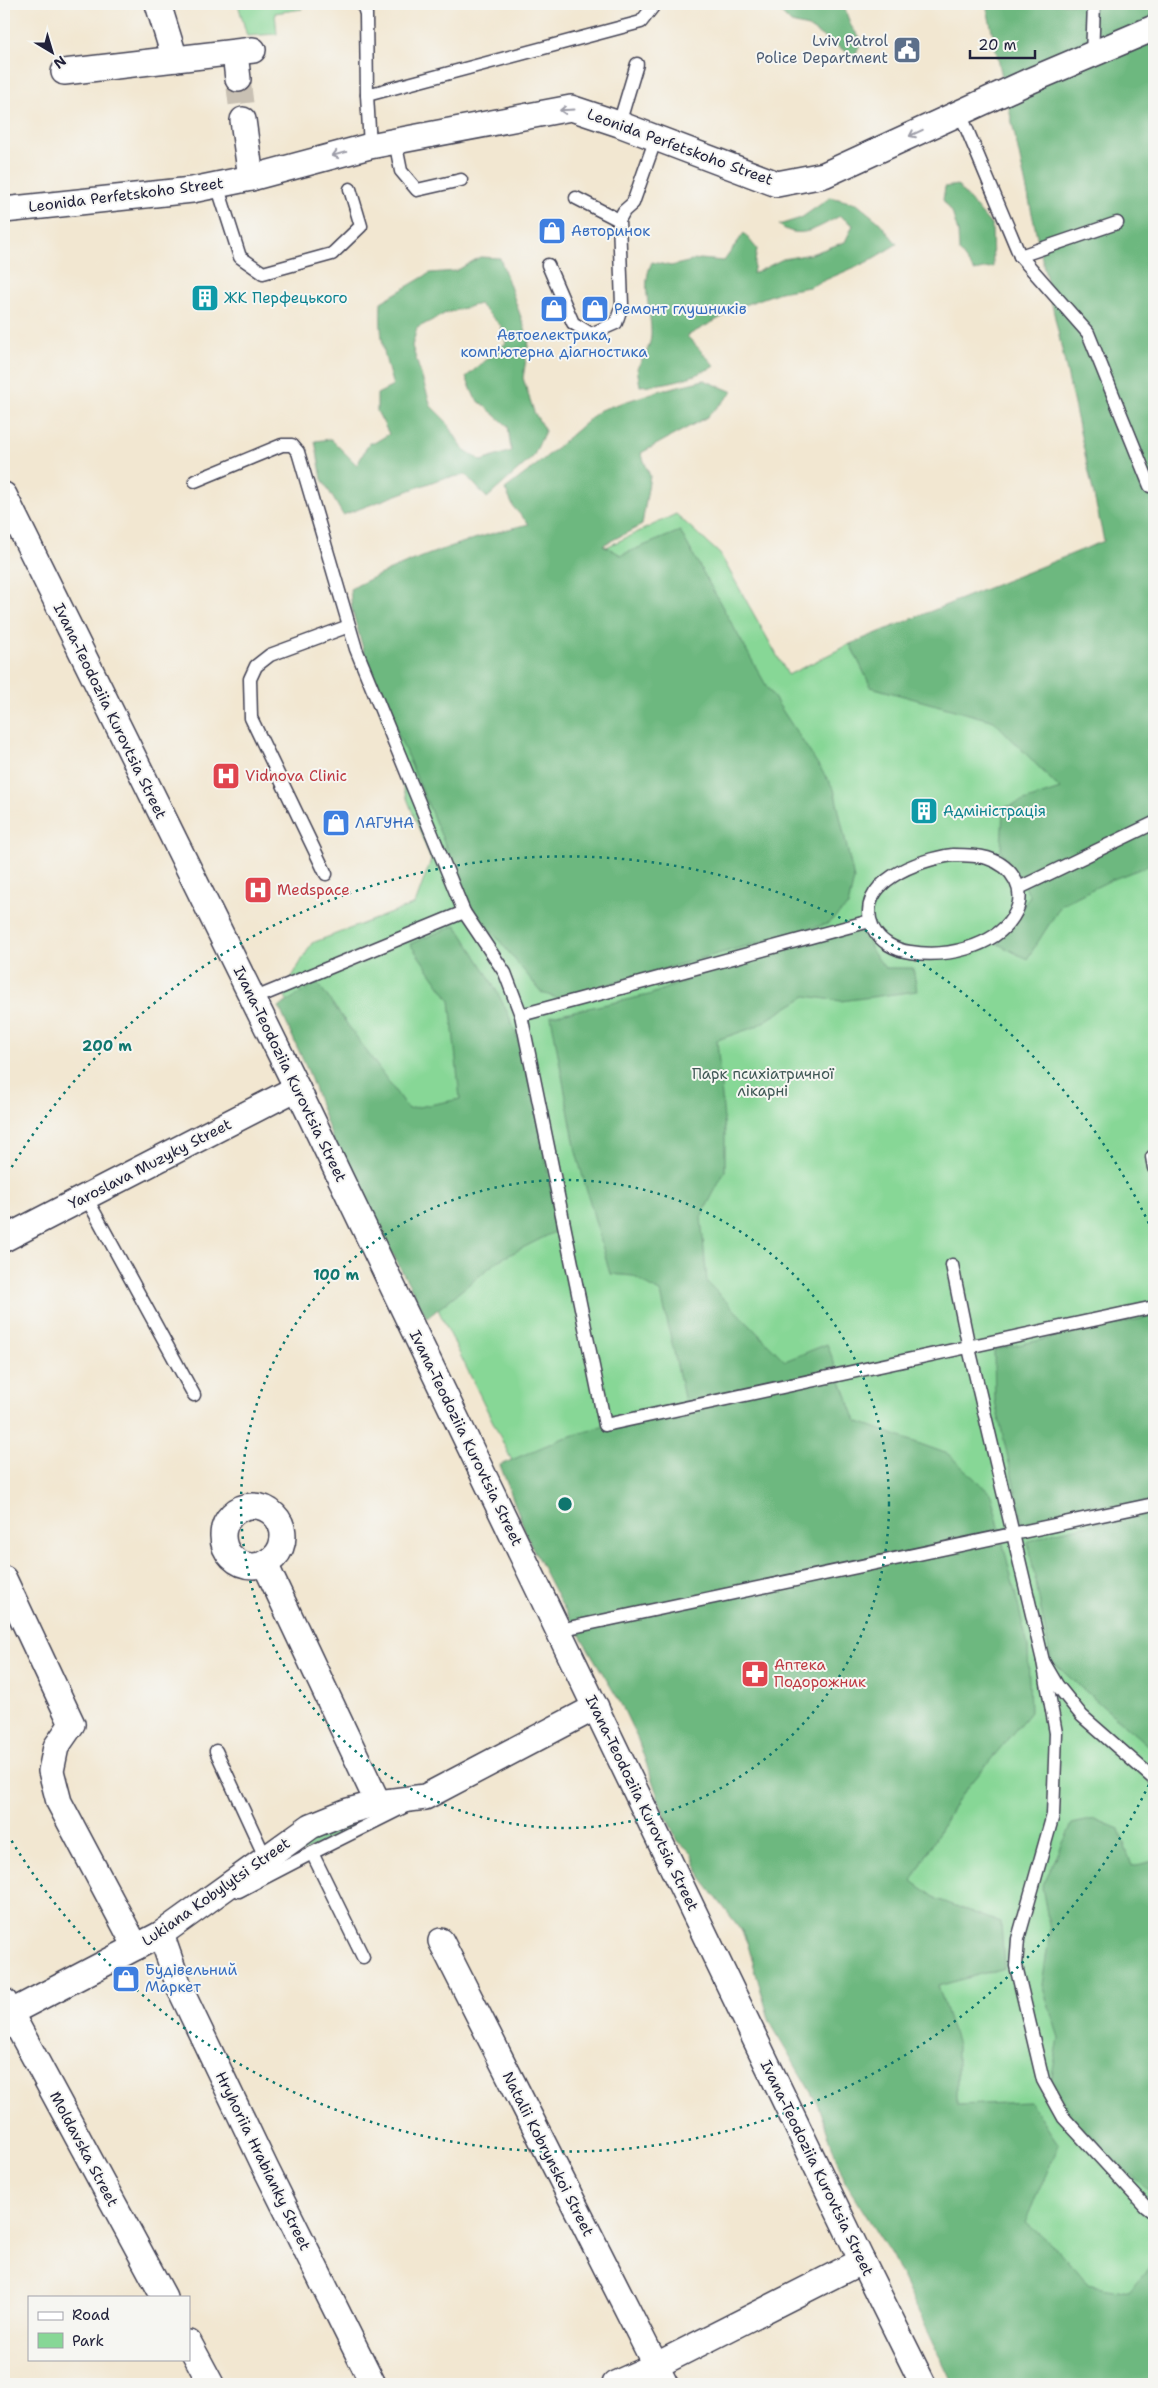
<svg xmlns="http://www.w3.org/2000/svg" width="1158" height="2388" font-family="'Shantell Sans',sans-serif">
<rect width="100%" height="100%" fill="#f6f6f2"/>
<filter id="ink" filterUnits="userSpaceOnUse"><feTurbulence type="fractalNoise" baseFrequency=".02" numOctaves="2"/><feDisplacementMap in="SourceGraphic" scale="10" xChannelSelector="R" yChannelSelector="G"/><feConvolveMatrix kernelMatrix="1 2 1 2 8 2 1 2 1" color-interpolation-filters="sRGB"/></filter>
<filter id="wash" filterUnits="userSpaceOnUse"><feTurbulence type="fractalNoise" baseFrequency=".0096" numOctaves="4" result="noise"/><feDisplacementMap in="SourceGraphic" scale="20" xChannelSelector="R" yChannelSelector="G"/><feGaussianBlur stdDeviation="1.12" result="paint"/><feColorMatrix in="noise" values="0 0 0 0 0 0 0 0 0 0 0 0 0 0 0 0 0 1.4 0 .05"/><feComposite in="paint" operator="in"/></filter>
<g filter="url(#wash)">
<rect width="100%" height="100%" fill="#f2e7d1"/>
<g fill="#87d796" stroke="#547c68">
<polygon points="238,4 300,4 302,9 275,13 277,34 247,36"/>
<polygon points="676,514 720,554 788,675 850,644 855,654 1154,527 1154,2384 761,1971 283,992 312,943 415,904 431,860 398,775 371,676 579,560"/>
<polygon points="382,1810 254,1879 291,1848"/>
</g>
<g fill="#6db87f" stroke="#486d5d" fill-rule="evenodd">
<polygon points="776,4 843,4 851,26 862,41 854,57 808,27 791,23 778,10"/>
<polygon points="986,4 1154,4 1154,860 1145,867 1111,880 1062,904 1027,959 998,944 1030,896 1001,851 1003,808 1060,789 994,721 871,687 850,644 1104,541"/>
<polygon points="957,185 992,226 993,267 974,271 959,251 958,232 952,212 943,200 945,187"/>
<path d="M831,197l26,7 22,18 18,22 -30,18 -58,25 -29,5 -36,13 -57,31 28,30c-26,13 -46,18 -75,20l-3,-18c6,-9 13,-20 14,-32 1,-25 -11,-50 1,-74l19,4 29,-7 24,2 20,-28 13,16 -4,25 30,-15 28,-5 34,-12 8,-17 -13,-9c-20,10 -40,26 -61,9l22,-7z"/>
<path d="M480,257l20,1 29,82 -6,38 11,34 11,19 -12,26 -46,41 -21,-23 -26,4 -97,36 -21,-36 -7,-38 16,-2 26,26 12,-22h5l15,-9 -12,-23v-17l16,-8c-9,-30 -14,-52 -12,-84l49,-29 26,-2zM479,304l22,22 5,17 -40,34 9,21 33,28 3,25 -29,10 -19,-12 -17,-28 -15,-15 -19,-60 5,-18 29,-15z"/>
<path d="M704,380l29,12 -26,25 -66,36 9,23 -8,49 -39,20 18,10 59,-24 87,156 67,102 20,90 -6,27 -21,18 -270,74 -15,-5 -71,-87 -95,-224 -5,-6 -19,-66 -2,-21c52,-27 122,-52 179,-65l-15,-16 -9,-19 34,-26 61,-53 58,-19z"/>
<path d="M456,925c19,29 38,58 52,89 27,62 37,149 50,216l-59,30 -72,58 -92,-172 -27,-75 -29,-64 38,-25 91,127 52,-10 -10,-99 -40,-56z"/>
<polygon points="866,929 872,951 885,968 913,968 917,991 841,1001 806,996 755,1027 717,1040 725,1132 725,1171 701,1217 707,1282 785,1361 827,1344 856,1421 948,1454 991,1494 1028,1646 1030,1712 956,1802 912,1881 937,1899 1001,1923 1004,1968 938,1986 957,2045 957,2105 1030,2102 1059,2145 1025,2222 1058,2250 1088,2284 1128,2292 1154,2263 1154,2384 953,2384 892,2256 845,2182 817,2103 770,2022 745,1935 701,1878 692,1853 678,1841 663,1811 638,1740 621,1704 559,1600 529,1541 500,1465 561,1439 685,1402 661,1293 633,1276 610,1274 576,1152 551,1016 649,995 734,962"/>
<polygon points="1154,1316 1154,1500 1023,1524 995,1401 994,1350"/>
<polygon points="1154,1511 1154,1751 1051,1661 1028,1542 1052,1533"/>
<polygon points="1095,1819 1119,1829 1132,1866 1154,1861 1154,2195 1102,2150 1049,2091 1059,2038 1042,1985 1050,1930 1042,1887 1072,1824"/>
</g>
</g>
<g filter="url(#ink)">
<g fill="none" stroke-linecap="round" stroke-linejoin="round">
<polyline stroke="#c8c0b3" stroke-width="25" stroke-dasharray="25 12" stroke-linecap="butt" points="238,79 243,120"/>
<defs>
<g id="service">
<polyline points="363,4 366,14 367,95"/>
<polyline points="1092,56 1094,4"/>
<polyline points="960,113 1020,256 1088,333 1150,486"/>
<polyline points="619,124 637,64"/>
<polyline points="395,141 401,171 417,190 461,180"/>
<polyline points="370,146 367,95 641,22 655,4"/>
<polyline points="217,185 240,257 263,273 332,254 361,226 350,189"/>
<polyline points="576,198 619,220"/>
<polyline points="1020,256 1117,223"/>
<polyline points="548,265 573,323 591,334 616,323 622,305 619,220 624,211 633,203 656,138"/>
<polyline points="195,481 282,445 292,445 298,452 356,649 464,912 505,973 521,1015 605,1425 1154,1307"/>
<path d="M953,855c11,0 23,0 34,3 26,8 42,34 26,59 -20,31 -69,41 -103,35 -15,-2 -30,-10 -37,-24 -21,-45 47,-69 80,-73z"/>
<polyline points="326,874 251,718 250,679 256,666 270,655 349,626"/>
<polyline points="1019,888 1154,823"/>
<polyline points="253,999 464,912"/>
<polyline points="521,1015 870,921"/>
<polyline points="1152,1157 1154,1168"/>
<polyline points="86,1197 194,1395"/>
<polyline points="952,1265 969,1348 1043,1661 1057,1685 1082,1716 1154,1779"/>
<polyline points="559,1630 1154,1504"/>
<polyline points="1043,1661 1056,1733 1053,1815 1018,1939 1016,1966 1043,2080 1064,2118 1145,2206 1154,2213"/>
<polyline points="216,1751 266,1859"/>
<polyline points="239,1891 312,1853"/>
<polyline points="363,1957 312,1853 404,1807"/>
</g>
<g id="minor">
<polyline points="158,4 175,59"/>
<polyline points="235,53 238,79"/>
<polyline points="64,72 253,50"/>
<polyline points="243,120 251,178"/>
<polyline points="4,210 192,190 251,178 370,146 571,108 619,124 777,184 824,175 1027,82 1154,28"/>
<polyline points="4,495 297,1088 862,2261 923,2384"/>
<polyline points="4,1239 297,1088"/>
<circle cx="253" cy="1536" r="30"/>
<polyline points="265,1564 378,1803"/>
<polyline points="4,1579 72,1724 56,1747 51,1771 59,1802 136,1947"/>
<polyline points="161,1934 180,1989 266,2169 373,2384"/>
<polyline points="441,1941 665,2384"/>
<polyline points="4,2001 164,2297"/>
<polyline points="4,2016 161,1934 311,1826 348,1811 378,1803 425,1797 596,1707"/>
<polyline points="189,2343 211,2384"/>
<polyline points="615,2384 655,2366 862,2261"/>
</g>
</defs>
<use href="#service" stroke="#414052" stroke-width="15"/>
<use href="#minor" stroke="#414052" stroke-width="28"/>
<use href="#service" stroke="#fff" stroke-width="12"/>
<use href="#minor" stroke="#fff" stroke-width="25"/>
</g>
<defs><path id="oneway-shaft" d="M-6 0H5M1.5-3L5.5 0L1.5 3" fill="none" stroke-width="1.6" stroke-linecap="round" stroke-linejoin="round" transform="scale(1.25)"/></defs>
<g stroke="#9c9ca7">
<use href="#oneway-shaft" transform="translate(567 110) rotate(177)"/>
<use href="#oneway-shaft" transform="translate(916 133) rotate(155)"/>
<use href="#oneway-shaft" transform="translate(339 154) rotate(165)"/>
</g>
</g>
<g fill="none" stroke="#0f766e" stroke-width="2.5" stroke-dasharray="2.5 5">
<circle cx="565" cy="1504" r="324"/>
<path d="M1152 1778A648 648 0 0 1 4 1828M4 1180A648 648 0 0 1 1152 1230"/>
</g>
<defs>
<symbol id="civic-square" viewBox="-11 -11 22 22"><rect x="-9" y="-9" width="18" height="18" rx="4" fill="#5c6f8a" stroke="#f6f6f2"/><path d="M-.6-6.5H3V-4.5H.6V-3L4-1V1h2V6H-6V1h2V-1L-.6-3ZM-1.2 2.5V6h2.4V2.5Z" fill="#fff"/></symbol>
<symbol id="shop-square" viewBox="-11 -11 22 22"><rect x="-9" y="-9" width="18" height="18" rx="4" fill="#3f7fe0" stroke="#f6f6f2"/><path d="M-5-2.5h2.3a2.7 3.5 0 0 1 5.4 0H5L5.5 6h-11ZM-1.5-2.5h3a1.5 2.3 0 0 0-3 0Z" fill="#fff"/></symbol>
<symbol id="building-square" viewBox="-11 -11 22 22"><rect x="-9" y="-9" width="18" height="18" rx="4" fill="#0f9aa8" stroke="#f6f6f2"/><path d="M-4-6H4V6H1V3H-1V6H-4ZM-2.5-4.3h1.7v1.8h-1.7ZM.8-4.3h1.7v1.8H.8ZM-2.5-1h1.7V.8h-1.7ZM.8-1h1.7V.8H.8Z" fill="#fff"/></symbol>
<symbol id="hospital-square" viewBox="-11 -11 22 22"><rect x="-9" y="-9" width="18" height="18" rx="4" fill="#e0444e" stroke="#f6f6f2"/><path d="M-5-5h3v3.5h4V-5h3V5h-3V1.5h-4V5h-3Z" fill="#fff"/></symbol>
<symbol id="pharmacy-square" viewBox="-11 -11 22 22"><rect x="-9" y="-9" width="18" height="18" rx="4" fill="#e0444e" stroke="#f6f6f2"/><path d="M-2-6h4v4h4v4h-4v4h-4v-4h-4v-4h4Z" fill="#fff"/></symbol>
</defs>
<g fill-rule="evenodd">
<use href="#civic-square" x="891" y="34" width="32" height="32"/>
<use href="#shop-square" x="536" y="215" width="32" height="32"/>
<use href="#building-square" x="189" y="282" width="32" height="32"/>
<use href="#shop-square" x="538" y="293" width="32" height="32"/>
<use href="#shop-square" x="579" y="293" width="32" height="32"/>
<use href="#hospital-square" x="210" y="760" width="32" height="32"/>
<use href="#building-square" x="908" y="795" width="32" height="32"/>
<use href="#shop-square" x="320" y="807" width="32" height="32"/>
<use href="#hospital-square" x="242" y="874" width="32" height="32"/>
<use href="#pharmacy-square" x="739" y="1658" width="32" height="32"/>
<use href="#shop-square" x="110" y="1963" width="32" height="32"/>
</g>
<g text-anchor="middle" stroke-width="4" stroke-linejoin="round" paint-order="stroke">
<g font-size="15" fill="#4e5e75" stroke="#f6f6f2" text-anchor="end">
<text x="888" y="46">Lviv Patrol<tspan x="888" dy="17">Police Department</tspan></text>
</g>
<g font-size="15" fill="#22223b" stroke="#f6f6f2">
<text transform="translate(680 147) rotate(20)" y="5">Leonida Perfetskoho Street</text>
<text transform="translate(126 195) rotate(-7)" y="5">Leonida Perfetskoho Street</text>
<text transform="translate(110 711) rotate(64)" y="5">Ivana-Teodoziia Kurovtsia Street</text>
<text transform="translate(290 1074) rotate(64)" y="5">Ivana-Teodoziia Kurovtsia Street</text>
<text transform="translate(150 1164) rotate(-27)" y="5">Yaroslava Muzyky Street</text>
<text transform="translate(466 1438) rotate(64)" y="5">Ivana-Teodoziia Kurovtsia Street</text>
<text transform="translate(642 1803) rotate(64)" y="5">Ivana-Teodoziia Kurovtsia Street</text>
<text transform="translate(216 1892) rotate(-35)" y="5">Lukiana Kobylytsi Street</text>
<text transform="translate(84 2149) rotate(62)" y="5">Moldavska Street</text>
<text transform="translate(548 2154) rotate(63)" y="5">Natalii Kobrynskoi Street</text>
<text transform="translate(263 2161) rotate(64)" y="5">Hryhoriia Hrabianky Street</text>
<text transform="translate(817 2168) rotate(64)" y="5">Ivana-Teodoziia Kurovtsia Street</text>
</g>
<g font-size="15" fill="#366cbe" stroke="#f6f6f2" text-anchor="start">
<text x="571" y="236">Авторинок</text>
<text x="614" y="314">Ремонт глушників</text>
<text x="554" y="340" text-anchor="middle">Автоелектрика,<tspan x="554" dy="17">комп'ютерна діагностика</tspan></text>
<text x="355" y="828">ЛАГУНА</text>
<text x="145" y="1975">Будівельний<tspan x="145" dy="17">Маркет</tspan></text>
</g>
<g font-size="15" fill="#0d838f" stroke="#f6f6f2" text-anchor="start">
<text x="224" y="303">ЖК Перфецького</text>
<text x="943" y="816">Адміністрація</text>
</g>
<g font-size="15" fill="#be3a42" stroke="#f6f6f2" text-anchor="start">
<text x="245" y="781">Vidnova Clinic</text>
<text x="277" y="895">Medspace</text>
<text x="774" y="1670">Аптека<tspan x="774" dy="17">Подорожник</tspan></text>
</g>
<g font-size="15" fill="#405856" stroke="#f6f6f2">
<text x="763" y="1079">Парк психіатричної<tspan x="763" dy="17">лікарні</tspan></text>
</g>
</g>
<circle cx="565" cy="1504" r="8" fill="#0f766e" stroke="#f6f6f2" stroke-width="2.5"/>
<g font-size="15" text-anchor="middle" font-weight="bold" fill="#0f766e" stroke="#f6f6f2" stroke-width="4" stroke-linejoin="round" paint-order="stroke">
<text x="107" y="1051">200 m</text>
<text x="336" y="1280">100 m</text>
</g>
<rect width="1158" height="2388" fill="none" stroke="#f6f6f2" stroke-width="20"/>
<rect x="28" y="2296" width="162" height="65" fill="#f6f6f2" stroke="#a1a1a9"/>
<rect x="38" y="2312" width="25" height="8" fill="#ffffff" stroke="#a1a1a9"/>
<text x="72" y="2320" font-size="15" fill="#22223b">Road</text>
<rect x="38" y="2333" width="25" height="15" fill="#87d796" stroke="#a1a1a9"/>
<text x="72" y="2346" font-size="15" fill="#22223b">Park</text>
<g transform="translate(52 52) rotate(142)" stroke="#f6f6f2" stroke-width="4" paint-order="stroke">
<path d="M0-4L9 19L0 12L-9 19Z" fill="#22223b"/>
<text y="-8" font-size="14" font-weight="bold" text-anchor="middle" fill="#22223b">N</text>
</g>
<path d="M970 50v8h65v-8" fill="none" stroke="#22223b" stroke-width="2.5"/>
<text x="978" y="50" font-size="15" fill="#22223b" stroke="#f6f6f2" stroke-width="4" paint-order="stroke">20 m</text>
</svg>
